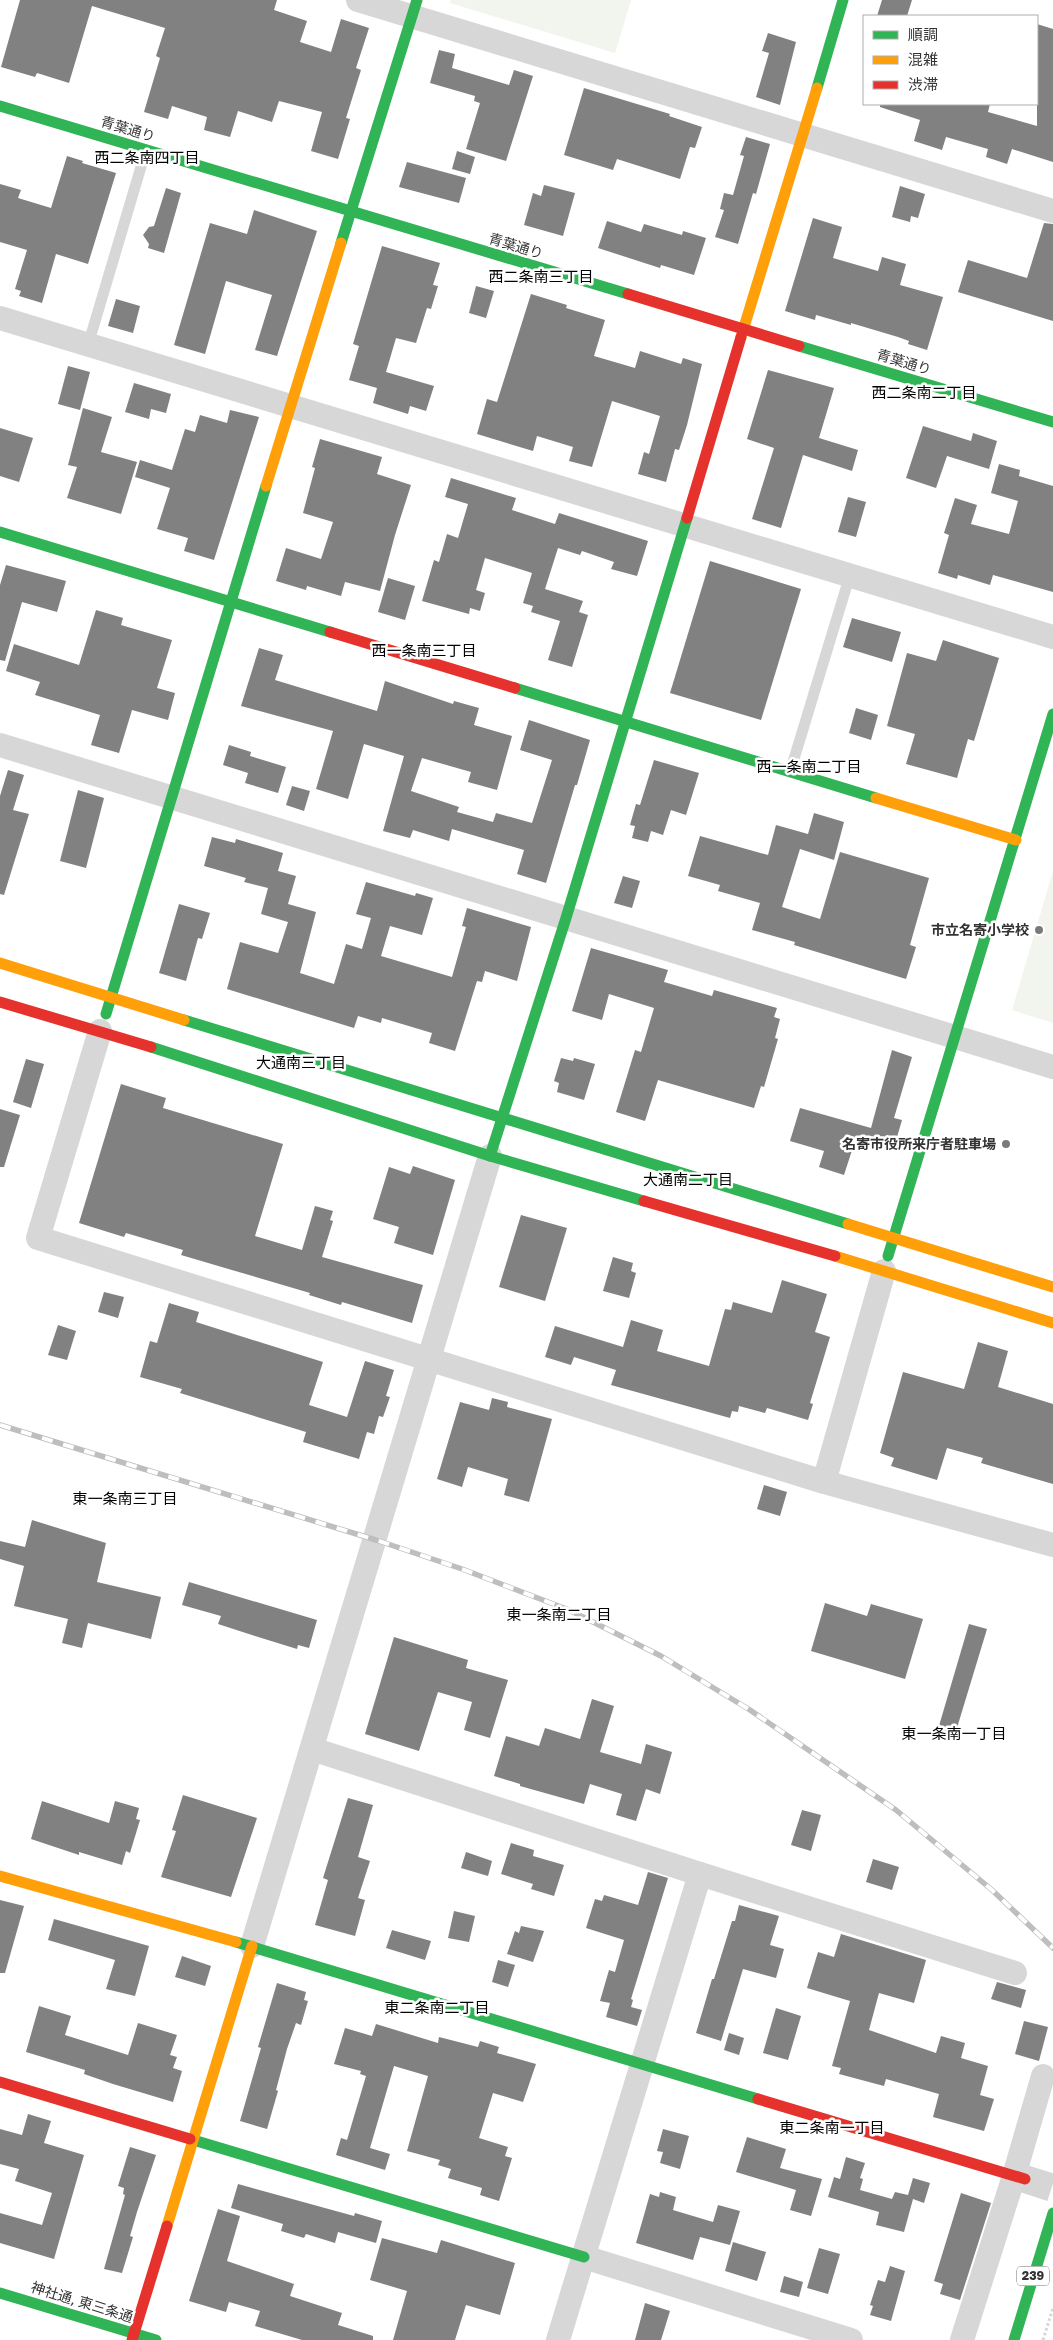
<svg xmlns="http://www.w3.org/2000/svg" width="1053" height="2340" font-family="'Golos Text','Noto Sans JP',sans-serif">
<rect width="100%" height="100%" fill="#fff"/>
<g fill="#f1f5ed">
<polygon points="451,0 631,0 615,53 450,3"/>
<polygon points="1053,871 1053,1023 1012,1010"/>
</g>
<g fill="#818181">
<polygon points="20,0 277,0 274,10 307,21 300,42 331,52 341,19 369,28 356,68 361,70 346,118 350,119 338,159 311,151 322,112 279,101 272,122 238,111 230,137 204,130 207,117 172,106 168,119 144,112 160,58 156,56 165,28 92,6 69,83 37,73 35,77 1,67"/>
<polygon points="882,0 912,0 907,16 877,16"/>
<polygon points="1037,24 1053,29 1053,162 1012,149 1007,164 986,157 988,149 946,137 942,150 914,141 920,120 880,107 880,104 990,104 988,112 1037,126"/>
<polygon points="768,33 796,42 780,105 756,97 769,53 762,51"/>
<polygon points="439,50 455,54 452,68 509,85 514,70 533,76 506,161 466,149 480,103 474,101 475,96 430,83"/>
<polygon points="584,88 670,114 669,116 702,127 695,148 690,147 680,179 617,159 613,170 564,155"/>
<polygon points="746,137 770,144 756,194 753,193 738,244 715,237 724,210 720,209 724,193 733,195 744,156 740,155"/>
<polygon points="457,151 475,157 470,174 452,169"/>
<polygon points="67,156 83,161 82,163 116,173 88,264 56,254 42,303 19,296 21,291 15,289 27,250 0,242 0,184 21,190 18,198 51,208"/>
<polygon points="407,162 466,178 459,203 399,187"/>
<polygon points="544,185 575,193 563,236 524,225 533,193 541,196"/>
<polygon points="900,186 925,194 918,218 911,216 910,222 892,217"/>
<polygon points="166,188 181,193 164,253 148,248 149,244 143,235 149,227 154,226"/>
<polygon points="254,210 317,231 277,356 255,350 272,295 226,281 205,354 174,345 210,223 247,234"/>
<polygon points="813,218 842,227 833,258 878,271 882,257 906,264 900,285 943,297 927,350 908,344 909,341 898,337 851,323 851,325 816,315 815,320 785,311"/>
<polygon points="607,221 641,232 644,224 682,235 683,231 706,238 694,275 661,265 660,268 598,248"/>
<polygon points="1044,223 1053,224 1053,321 958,292 968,260 1027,278"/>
<polygon points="382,246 440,263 433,285 438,286 431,309 427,308 416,343 396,338 386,372 434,386 426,411 410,406 408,414 373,403 377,388 349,380 359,346 353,344"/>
<polygon points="476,286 494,291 486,318 469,313"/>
<polygon points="531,294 567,305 566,308 605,320 594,356 635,368 640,351 681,364 683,358 702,364 687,425 679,450 675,449 666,482 638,474 644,452 649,454 660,416 612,401 592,467 569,461 573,447 537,436 533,451 477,434 487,399 497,402"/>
<polygon points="116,299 140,306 133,333 108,326"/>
<polygon points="68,366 90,372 80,410 58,404"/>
<polygon points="768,370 834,388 819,438 858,450 852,471 803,455 781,528 752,519 774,448 747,439"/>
<polygon points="134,383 171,394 166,413 151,409 149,419 125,412"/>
<polygon points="83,408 112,417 101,452 137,462 121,514 67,498 77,467 68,465"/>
<polygon points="230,410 259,417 214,560 184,551 188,538 157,529 170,488 135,477 140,460 172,470 185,429 195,432 200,415 227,423"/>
<polygon points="923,426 971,441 973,433 997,441 989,469 947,456 936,488 906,478"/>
<polygon points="0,428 33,438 19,482 0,476"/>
<polygon points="320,439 382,457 377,474 411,485 395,535 380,591 345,582 341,596 307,586 306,590 276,581 286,548 321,559 333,522 303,513 315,468 312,467"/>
<polygon points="999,464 1020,470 1019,476 1053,486 1053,592 993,575 990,585 958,575 957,579 938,573 949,535 944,533 955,498 977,505 971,524 1009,534 1018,501 991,493"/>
<polygon points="451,478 516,498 512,510 555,524 559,513 648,541 637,576 611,569 614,562 582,551 580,555 558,548 545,589 583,601 579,612 588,615 572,667 548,660 560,621 531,612 533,606 523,603 532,573 485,558 476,590 485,593 480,611 470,608 469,614 422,601 434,560 439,562 447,534 458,538 468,504 445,497"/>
<polygon points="848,497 866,502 856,537 838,532"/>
<polygon points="710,561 801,589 761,720 670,693"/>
<polygon points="6,565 66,581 57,612 22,602 5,661 0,660 0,585"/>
<polygon points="388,578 415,586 405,620 378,612"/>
<polygon points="96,610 123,618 121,625 172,640 157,688 175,693 168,720 132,710 119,753 91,745 100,715 35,695 40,682 6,671 14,644 79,665"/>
<polygon points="852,618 901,632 892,662 843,647"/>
<polygon points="943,640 999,658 974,741 968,739 957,778 906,764 915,734 887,726 907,653 936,661"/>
<polygon points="259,648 283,655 275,680 377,711 385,681 453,704 454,701 479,708 474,725 512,736 497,790 468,782 471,772 422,758 411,791 459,807 457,812 493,822 496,813 532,823 552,760 520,750 529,720 590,740 577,785 575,785 546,883 517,874 524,850 452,829 449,841 413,830 410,838 383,831 404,756 364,744 348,799 316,789 333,731 241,706"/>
<polygon points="856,708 878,715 871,740 849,733"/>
<polygon points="229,745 251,752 250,756 286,767 278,793 245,783 248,773 223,765"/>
<polygon points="654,760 699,773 686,815 671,810 663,835 651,831 648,842 632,838 635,826 630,825 636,804 640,805"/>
<polygon points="8,770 24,775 13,810 29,814 4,895 0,894 0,796"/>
<polygon points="292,786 310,791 304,811 286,805"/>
<polygon points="78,790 104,798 86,868 60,861"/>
<polygon points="814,813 844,822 834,860 800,849 782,907 820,919 840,852 929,878 910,945 916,947 906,979 794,945 795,942 752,930 760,903 718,891 720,885 688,876 700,836 768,855 776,825 808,834"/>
<polygon points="212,837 235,843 236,839 283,853 278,871 296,876 288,904 316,912 300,973 334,984 346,944 362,949 371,918 356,914 366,882 415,896 416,893 433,898 422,935 390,926 381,956 452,977 466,927 462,926 467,908 531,927 517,981 485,971 482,982 477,981 455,1051 429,1043 432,1033 382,1018 381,1023 358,1016 354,1028 227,989 240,942 278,953 288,922 261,914 268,888 244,882 246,878 204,866"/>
<polygon points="623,876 640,881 632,908 614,903"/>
<polygon points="179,904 210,913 202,939 198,938 186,981 159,973"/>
<polygon points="591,948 668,970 664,982 712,996 714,990 777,1008 774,1017 780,1019 775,1038 778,1039 764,1087 761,1086 754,1108 658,1080 645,1121 616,1112 635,1050 641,1052 654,1008 609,994 602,1020 572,1011"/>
<polygon points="892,1050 912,1057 894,1118 902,1120 893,1151 855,1141 844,1175 819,1167 824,1151 790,1141 800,1108 871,1128"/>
<polygon points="561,1058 573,1061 574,1058 595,1064 584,1100 557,1092 559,1083 554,1081"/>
<polygon points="26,1059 44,1064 31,1108 13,1102"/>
<polygon points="121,1084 166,1098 163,1108 283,1144 255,1236 302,1250 315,1206 333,1211 330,1220 333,1221 322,1257 423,1285 412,1323 342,1302 341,1305 309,1295 310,1293 181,1255 183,1250 126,1233 124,1237 79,1223"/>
<polygon points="0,1109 20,1115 4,1167 0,1167"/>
<polygon points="413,1166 455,1180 433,1255 394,1243 399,1227 373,1219 389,1167 410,1174"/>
<polygon points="521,1215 567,1228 545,1301 499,1287"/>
<polygon points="613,1257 633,1263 631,1271 636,1273 629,1298 603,1291"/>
<polygon points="782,1280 827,1294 815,1332 830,1337 810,1403 813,1404 808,1420 767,1408 765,1413 739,1406 738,1412 732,1411 730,1418 611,1385 616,1370 574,1357 571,1365 545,1357 555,1326 623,1347 631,1320 663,1330 657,1351 709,1366 725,1309 731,1310 733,1302 772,1313"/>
<polygon points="104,1292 124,1297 118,1318 98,1312"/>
<polygon points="169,1303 199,1312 196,1322 323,1362 309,1405 347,1417 365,1361 394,1370 386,1396 390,1397 383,1417 379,1416 374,1434 367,1432 359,1459 303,1442 306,1432 180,1393 182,1389 140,1377 150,1341 157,1343"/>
<polygon points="58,1325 76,1331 67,1360 48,1355"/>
<polygon points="978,1342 1008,1351 998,1387 1053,1404 1053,1484 981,1463 983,1458 947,1448 937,1480 891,1466 894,1458 880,1453 903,1372 964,1389"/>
<polygon points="492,1398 508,1402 507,1407 552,1419 529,1502 504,1495 508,1479 468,1467 462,1487 437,1479 460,1402 489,1410"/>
<polygon points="764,1485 787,1492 780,1516 757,1509"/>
<polygon points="32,1520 106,1543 97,1582 161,1597 151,1639 88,1623 82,1648 62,1643 68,1619 14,1606 24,1566 0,1559 0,1541 25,1547"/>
<polygon points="189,1582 317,1620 309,1648 298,1645 297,1649 255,1636 218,1624 221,1616 182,1605"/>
<polygon points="825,1603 867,1616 871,1604 923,1619 905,1679 811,1651"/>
<polygon points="969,1624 987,1629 953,1741 936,1736"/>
<polygon points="394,1637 468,1660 466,1668 508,1680 490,1738 464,1730 472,1702 438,1692 419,1751 365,1734"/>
<polygon points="592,1699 614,1706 600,1752 641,1764 646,1744 672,1752 660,1794 646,1789 636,1821 616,1815 622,1794 590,1784 584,1804 520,1786 520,1784 494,1776 506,1736 539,1746 545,1728 580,1739"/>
<polygon points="183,1795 257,1818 231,1897 161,1877 176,1831 172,1830"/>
<polygon points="348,1798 373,1805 358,1857 370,1861 358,1898 365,1900 355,1936 315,1925 328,1880 323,1878"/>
<polygon points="42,1801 109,1823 115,1801 139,1808 136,1819 140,1820 130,1853 126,1851 122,1865 79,1852 79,1855 31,1839"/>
<polygon points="802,1810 821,1815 811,1851 791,1845"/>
<polygon points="511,1843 534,1850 533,1856 564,1865 554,1896 531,1889 533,1884 501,1874"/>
<polygon points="466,1852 492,1861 488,1876 461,1868"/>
<polygon points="873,1859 899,1867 892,1890 866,1882"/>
<polygon points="648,1872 668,1878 631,1999 633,2000 631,2007 642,2010 637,2026 606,2017 610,2003 600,2001 609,1970 615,1972 624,1940 586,1928 595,1899 602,1901 604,1895 638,1905"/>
<polygon points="0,1900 24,1906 5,1973 0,1973"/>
<polygon points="739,1905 779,1916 770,1945 784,1949 776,1978 743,1969 721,2041 696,2033 712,1979 714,1979 732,1921 735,1921"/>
<polygon points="454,1911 475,1916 469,1942 448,1938"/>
<polygon points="54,1919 149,1946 135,1996 106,1989 115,1960 48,1940"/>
<polygon points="521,1926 544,1931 533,1962 507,1954 515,1931 519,1933"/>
<polygon points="392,1930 431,1941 425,1960 386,1948"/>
<polygon points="841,1934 926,1960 914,2003 879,1993 869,2030 936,2053 941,2036 965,2043 961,2058 988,2066 980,2095 994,2099 984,2131 933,2117 939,2094 886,2079 884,2086 839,2074 841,2068 832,2066 850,2001 807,1988 818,1952 834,1957"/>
<polygon points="182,1956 211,1966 205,1986 175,1977"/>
<polygon points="498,1960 515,1965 508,1987 492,1982"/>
<polygon points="997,1982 1026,1990 1021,2008 991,1999"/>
<polygon points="277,1983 306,1992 304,2000 308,2001 301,2025 296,2023 287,2049 276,2090 278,2091 267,2129 240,2121 261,2048 258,2047"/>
<polygon points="39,2006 71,2016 65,2035 128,2055 138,2023 177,2035 170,2055 177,2057 173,2068 182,2071 173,2102 113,2084 84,2074 85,2070 26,2052"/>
<polygon points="776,2008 801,2016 788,2060 763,2053"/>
<polygon points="1024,2021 1048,2027 1039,2061 1015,2054"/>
<polygon points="376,2024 438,2043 439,2037 478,2047 480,2041 499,2047 497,2053 536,2064 523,2102 493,2093 479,2138 508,2147 505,2156 512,2158 499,2201 480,2195 482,2188 448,2178 451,2169 438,2165 440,2160 407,2151 428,2076 394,2066 370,2148 390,2154 385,2170 336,2155 341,2138 347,2140 366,2076 360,2074 361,2071 334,2064 345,2028 372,2036"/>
<polygon points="729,2033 744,2038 739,2055 724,2050"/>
<polygon points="28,2114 51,2121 44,2143 84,2155 54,2259 0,2243 0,2213 42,2225 52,2193 15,2181 19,2169 0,2164 0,2129 22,2135"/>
<polygon points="663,2129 689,2136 680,2169 660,2163 663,2152 657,2151"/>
<polygon points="747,2137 786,2149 780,2168 822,2179 811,2216 790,2210 796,2190 736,2172"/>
<polygon points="130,2147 156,2155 137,2212 130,2236 133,2237 122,2273 104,2269 125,2195 123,2194 124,2188 118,2186"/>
<polygon points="846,2157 865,2163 860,2178 863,2179 860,2190 892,2199 895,2192 908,2195 913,2178 930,2183 924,2203 913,2199 904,2232 876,2225 879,2212 828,2197 834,2177 840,2179"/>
<polygon points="238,2184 354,2216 355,2213 382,2221 376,2243 338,2232 335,2243 306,2234 304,2238 281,2231 283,2224 231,2208"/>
<polygon points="660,2192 676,2197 673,2210 713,2222 718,2205 740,2211 730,2245 700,2237 693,2260 636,2243 650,2194 659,2197"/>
<polygon points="961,2193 991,2203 960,2300 940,2294 943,2284 934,2281"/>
<polygon points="218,2209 240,2216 227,2261 294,2284 290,2296 342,2313 338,2325 373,2336 373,2340 302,2340 255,2326 260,2311 229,2302 226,2312 189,2301"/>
<polygon points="382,2238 437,2253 441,2240 515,2263 500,2315 466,2305 455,2340 393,2340 407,2291 370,2280"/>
<polygon points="733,2242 766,2252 757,2281 725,2271"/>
<polygon points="819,2248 840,2254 828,2294 807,2288"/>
<polygon points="890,2266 905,2271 891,2321 870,2315 873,2306 870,2305 878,2280 885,2282"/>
<polygon points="784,2276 803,2282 799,2297 780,2292"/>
<polygon points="645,2303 670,2311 661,2340 635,2340"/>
</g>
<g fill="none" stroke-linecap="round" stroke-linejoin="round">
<polyline stroke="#d6d6d6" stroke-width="28" stroke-dasharray="28 14" stroke-linecap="butt" points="1025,2179 1053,2188"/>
<polyline stroke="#d6d6d6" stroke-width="3" stroke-dasharray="2.5 2.5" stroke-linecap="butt" points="1043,2340 1053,2308"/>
<g stroke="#d7d7d7" stroke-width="11">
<polyline points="88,345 146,150"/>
<polyline points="790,772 850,575"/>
</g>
<g stroke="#d7d7d7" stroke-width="24">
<polyline points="358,0 1053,211"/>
<polyline points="0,318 1053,637"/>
<polyline points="0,745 1053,1067"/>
<polyline points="100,1031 38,1238 824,1482 1053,1545"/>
<polyline points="824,1482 884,1271"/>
<polyline points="312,1749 700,1874 558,2340"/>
<polyline points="700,1874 1015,1973"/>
<polyline points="252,1946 490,1156"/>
<polyline points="584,2257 851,2340"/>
<polyline points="962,2340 1014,2176 1043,2076"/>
</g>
<g stroke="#30b455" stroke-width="11">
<polyline points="817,88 843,0"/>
<polyline points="0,106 628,294"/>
<polyline points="341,243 417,0"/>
<polyline points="799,346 1053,422"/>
<polyline points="0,532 330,632"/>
<polyline points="515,688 876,798"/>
<polyline points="106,1014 266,486"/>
<polyline points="184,1020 848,1224"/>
<polyline points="151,1047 490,1156 644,1201"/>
<polyline points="490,1156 566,918 687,518"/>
<polyline points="888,1256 1053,714"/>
<polyline points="236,1942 758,2099"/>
<polyline points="190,2139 584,2257"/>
<polyline points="0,2293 156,2340"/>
<polyline points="1014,2340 1053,2213"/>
</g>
<g stroke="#ff9f0a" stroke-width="11">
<polyline points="741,337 817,88"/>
<polyline points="266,486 341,243"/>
<polyline points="876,798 1016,840"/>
<polyline points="0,963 184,1020"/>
<polyline points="848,1224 1053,1287"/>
<polyline points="835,1256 1053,1323"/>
<polyline points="0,1876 236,1942"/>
<polyline points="167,2226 252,1946"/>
</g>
<g stroke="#e5322d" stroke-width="11">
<polyline points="628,294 799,346"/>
<polyline points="687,518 741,337"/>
<polyline points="330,632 515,688"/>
<polyline points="0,1002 151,1047"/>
<polyline points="644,1201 835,1256"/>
<polyline points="0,2082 190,2139"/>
<polyline points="758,2099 1025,2179"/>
<polyline points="132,2340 167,2226"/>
</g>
<defs>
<polyline id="rail" points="0,1425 376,1540 462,1569 569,1610 661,1656 750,1710 896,1810 992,1890 1053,1948"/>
</defs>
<use href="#rail" stroke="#bebebe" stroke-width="5.5"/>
<use href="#rail" stroke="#fff" stroke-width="4" stroke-dasharray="11" stroke-linecap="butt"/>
</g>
<g fill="#7a7a7a" stroke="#fff" stroke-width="2">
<circle cx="1039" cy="930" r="5"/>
<circle cx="1006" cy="1144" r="5"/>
</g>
<g text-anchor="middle" stroke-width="5" stroke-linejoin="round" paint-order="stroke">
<rect fill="#fff" stroke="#707070" stroke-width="1" x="1017" y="2266.5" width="32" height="19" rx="4"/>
<g font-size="12" font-weight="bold" fill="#333">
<text x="1033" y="2280">239</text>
</g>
<g font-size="14" fill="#333" stroke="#fff">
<text transform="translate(128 129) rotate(17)" y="5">青葉通り</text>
<text transform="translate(516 246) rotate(17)" y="5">青葉通り</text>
<text transform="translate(904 362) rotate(17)" y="5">青葉通り</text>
<text transform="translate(82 2302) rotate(17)" y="5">神社通, 東三条通</text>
</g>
<g font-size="14" font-weight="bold" fill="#333" stroke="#fff" text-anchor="end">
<text x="1029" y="935">市立名寄小学校</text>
<text x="996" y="1149">名寄市役所来庁者駐車場</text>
</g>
<g font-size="15" fill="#000" stroke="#fff">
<text x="147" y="163">西二条南四丁目</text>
<text x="541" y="282">西二条南三丁目</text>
<text x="924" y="398">西二条南二丁目</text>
<text x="424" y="656">西一条南三丁目</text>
<text x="809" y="772">西一条南二丁目</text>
<text x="301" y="1068">大通南三丁目</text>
<text x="688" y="1185">大通南二丁目</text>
<text x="125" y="1504">東一条南三丁目</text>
<text x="559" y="1620">東一条南二丁目</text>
<text x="954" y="1739">東一条南一丁目</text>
<text x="437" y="2013">東二条南二丁目</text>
<text x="832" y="2133">東二条南一丁目</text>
</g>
</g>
<rect x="863" y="15" width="175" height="90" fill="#ffffff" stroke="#adadad"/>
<rect x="873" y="31" width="25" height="8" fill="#30b455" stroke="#adadad"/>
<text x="908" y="40" font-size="15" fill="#333333">順調</text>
<rect x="873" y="56" width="25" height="8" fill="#ff9f0a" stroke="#adadad"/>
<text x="908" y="65" font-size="15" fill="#333333">混雑</text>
<rect x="873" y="81" width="25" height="8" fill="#e5322d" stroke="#adadad"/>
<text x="908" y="90" font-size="15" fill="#333333">渋滞</text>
</svg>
